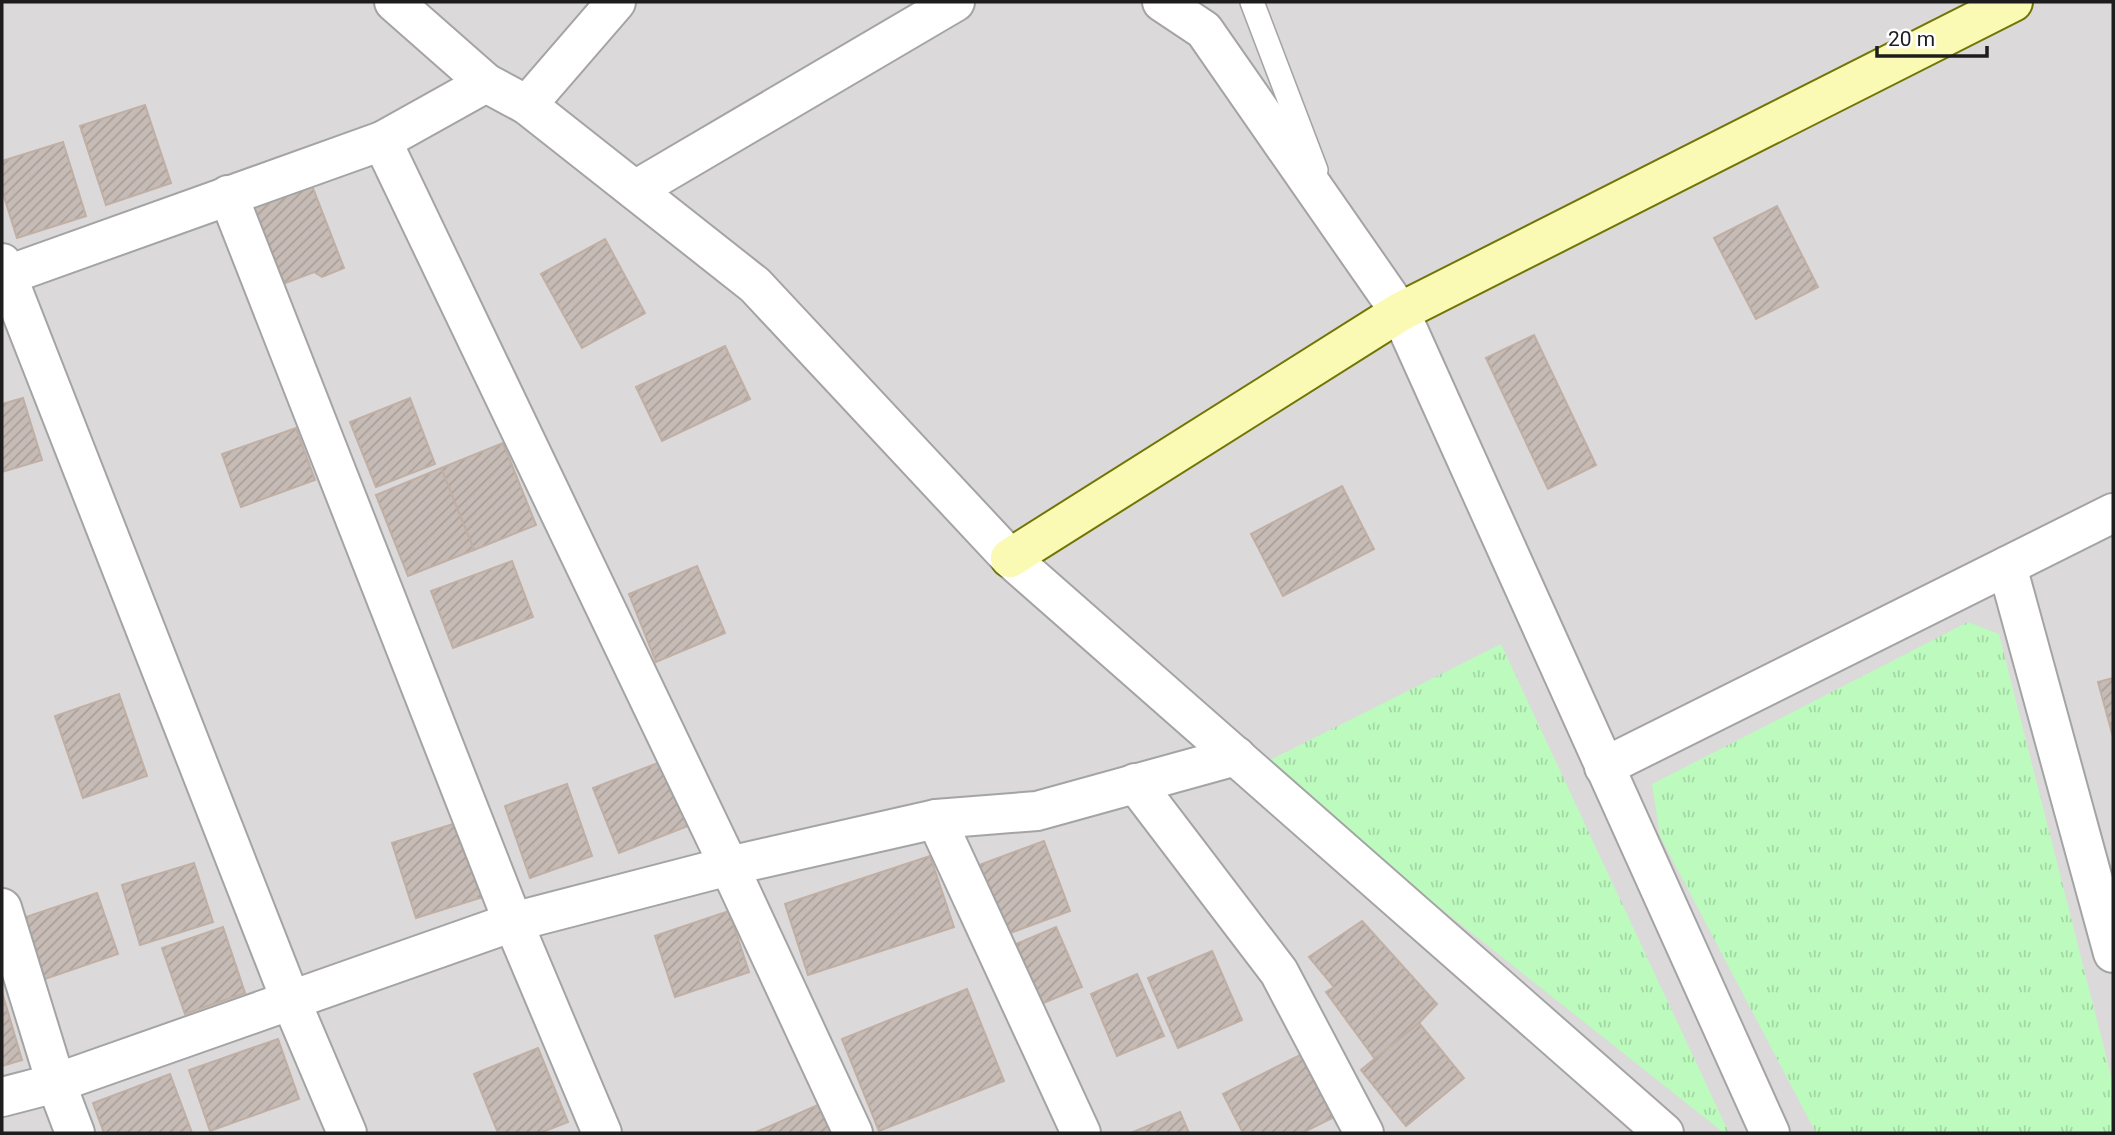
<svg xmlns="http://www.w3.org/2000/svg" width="2115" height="1135" font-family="Roboto,sans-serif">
<defs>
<pattern id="park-tufts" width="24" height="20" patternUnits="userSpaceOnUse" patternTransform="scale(1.75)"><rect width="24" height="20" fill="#bdfabe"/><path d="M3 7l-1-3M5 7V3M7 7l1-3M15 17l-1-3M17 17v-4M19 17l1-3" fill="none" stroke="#a2d6a3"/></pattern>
<pattern id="building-hatch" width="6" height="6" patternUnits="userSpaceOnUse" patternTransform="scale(1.75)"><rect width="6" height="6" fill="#c6bbb5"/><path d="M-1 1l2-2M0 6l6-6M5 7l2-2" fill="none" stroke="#aaa09b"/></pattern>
</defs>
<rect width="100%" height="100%" fill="#eee9e2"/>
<rect fill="#dbd9da" x="2" y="2" width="2111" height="1131"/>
<g fill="url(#park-tufts)">
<polygon points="1968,622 1999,634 2113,1083 2113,1133 1816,1133 1660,836 1652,784"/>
<polygon points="1501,644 1729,1133 1724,1133 1260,765"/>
</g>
<g fill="url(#building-hatch)" stroke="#c0afa4" stroke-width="2">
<polygon points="145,105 171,183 106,205 80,126"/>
<polygon points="63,142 86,216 17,238 2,190 2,161"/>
<polygon points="311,183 344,268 322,277 314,272 283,284 253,206"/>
<polygon points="1777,206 1818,287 1756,319 1714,238"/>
<polygon points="605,239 645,313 582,348 541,274"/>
<polygon points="1534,335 1596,465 1548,489 1486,358"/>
<polygon points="725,346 750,399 662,441 636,387"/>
<polygon points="23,398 42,460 2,472 2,404"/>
<polygon points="410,398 435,464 376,487 350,422"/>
<polygon points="296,428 315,480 241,507 222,454"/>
<polygon points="503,443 536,525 474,550 441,468"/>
<polygon points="441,468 474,550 408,576 376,495"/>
<polygon points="1342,486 1374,549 1283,596 1251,534"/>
<polygon points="512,561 533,617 453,648 431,591"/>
<polygon points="697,566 725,633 656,662 629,594"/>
<polygon points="2113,678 2113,737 2098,682"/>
<polygon points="119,694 147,776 83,798 55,716"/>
<polygon points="663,761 688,826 619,853 593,788"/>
<polygon points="567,784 592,856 530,878 505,806"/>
<polygon points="463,821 486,896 416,918 392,843"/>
<polygon points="1044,841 1070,911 1005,935 979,865"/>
<polygon points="930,856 954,927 808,975 785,904"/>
<polygon points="194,863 213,922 140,945 122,885"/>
<polygon points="97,893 118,954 42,980 20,919"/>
<polygon points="729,911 749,972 675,997 655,936"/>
<polygon points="1362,921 1437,1004 1419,1023 1375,1059 1326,992 1334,987 1309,957"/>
<polygon points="223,927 245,993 185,1014 162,948"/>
<polygon points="1056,927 1082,987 1041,1004 1016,944"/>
<polygon points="1212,951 1242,1020 1178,1048 1148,978"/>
<polygon points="1137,974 1164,1036 1117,1056 1091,994"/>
<polygon points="967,989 1004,1081 879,1131 842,1039"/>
<polygon points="2,992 22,1060 2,1066"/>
<polygon points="1419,1023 1464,1078 1406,1126 1361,1070"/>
<polygon points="278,1039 299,1099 210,1131 189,1070"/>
<polygon points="538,1048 568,1122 540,1133 498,1133 474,1074"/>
<polygon points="1304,1053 1336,1116 1302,1133 1243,1133 1223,1094"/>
<polygon points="170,1074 192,1133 104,1133 93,1103"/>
<polygon points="820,1104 832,1133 754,1133"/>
<polygon points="1180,1112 1189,1133 1131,1133"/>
</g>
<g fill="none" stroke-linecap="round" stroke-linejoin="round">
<defs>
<polyline id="lane" points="1252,2 1316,170"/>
<g id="street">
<polyline points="394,2 486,83 527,105 755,285 1010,558 1664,1133"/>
<polyline points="1162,2 1204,30 1400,312 1770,1133"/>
<polyline points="527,105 616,2"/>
<polyline points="382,141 729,866 853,1133"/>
<polyline points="635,190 955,2"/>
<polyline points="228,195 513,922 602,1133"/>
<polyline points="2,263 291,1001 347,1133"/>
<polyline points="2,277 382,141 486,83"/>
<polyline points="2007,566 2113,953"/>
<polyline points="1604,767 2113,513"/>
<polyline points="1135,783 1279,972 1364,1133"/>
<polyline points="936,819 1081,1133"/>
<polyline points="2,908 56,1083 75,1133"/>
<polyline points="2,1097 56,1083 513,922 729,866 936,819 1037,811 1236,756"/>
</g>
<polyline id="secondary" points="1010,558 1400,312 2013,2"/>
</defs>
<use href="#lane" stroke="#a4a4a4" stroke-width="26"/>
<use href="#street" stroke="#a4a4a4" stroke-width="42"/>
<use href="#secondary" stroke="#707503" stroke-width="42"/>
<use href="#lane" stroke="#fff" stroke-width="23"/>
<use href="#street" stroke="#fff" stroke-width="38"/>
<use href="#secondary" stroke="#fafab4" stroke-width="38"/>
</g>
<rect width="2115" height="1135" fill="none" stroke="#1d1d1d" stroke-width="7"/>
<path d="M1877 46v10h110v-10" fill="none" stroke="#1d1d1d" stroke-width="3.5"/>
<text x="1888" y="46" font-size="21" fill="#1d1d1d" stroke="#ffffff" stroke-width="5" paint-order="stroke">20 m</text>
</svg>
